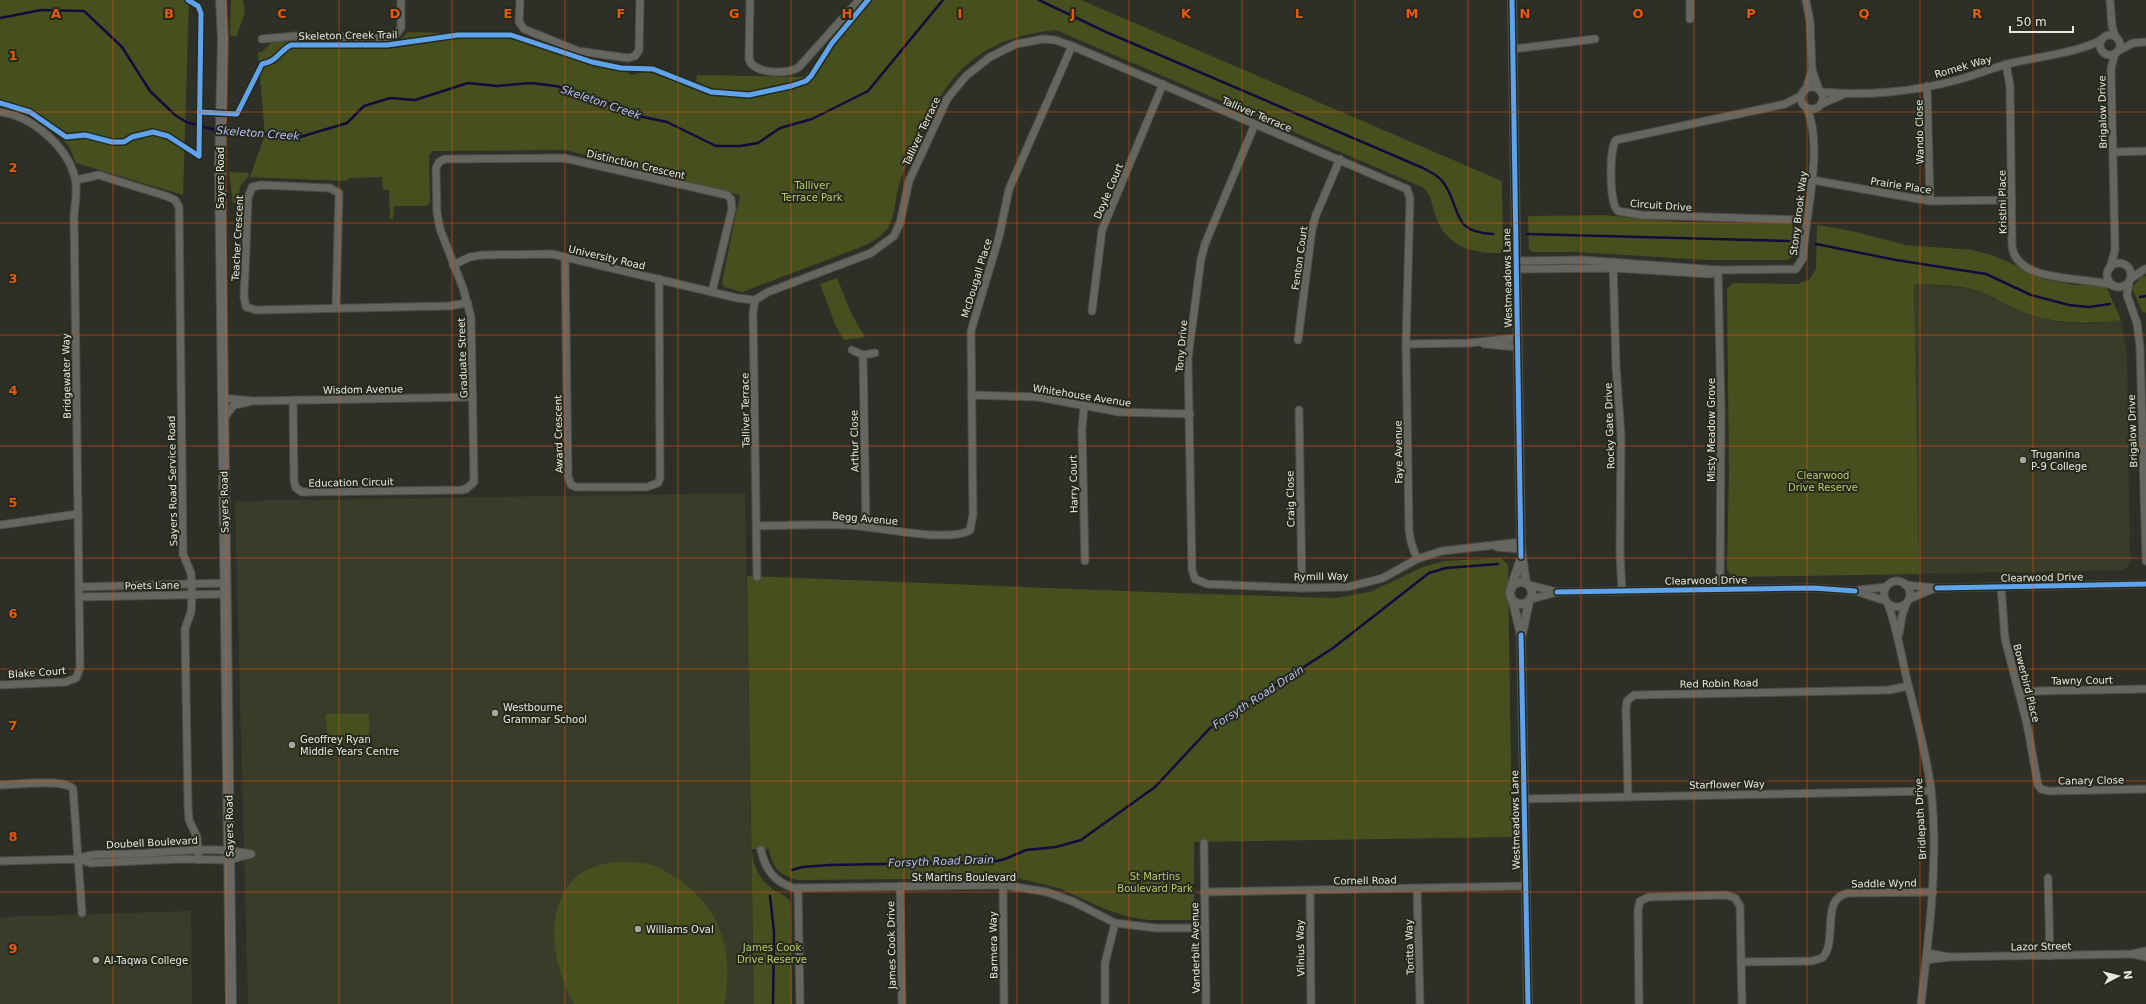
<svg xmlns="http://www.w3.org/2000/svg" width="2146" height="1004" font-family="'DejaVu Sans',sans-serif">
<rect width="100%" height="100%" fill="#2e3028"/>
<g fill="#383c29">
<polygon points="1914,284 1967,288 1983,293 2024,313 2058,322 2088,324 2121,320 2127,355 2130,564 2124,570 1919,574"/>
<polygon points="745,493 754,1004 248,1004 235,501"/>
<polygon points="191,911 192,1004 0,1004 0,917"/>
</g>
<g fill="#46501e">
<path d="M0,0h189l-6,195 -107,-32c-3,-7 -5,-15 -10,-20 -17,-21 -40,-34 -66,-39z"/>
<polygon points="231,0 243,0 245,12 236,37 230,35"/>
<path d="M873,0h208l421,181 1,72c-30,1 -58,-6 -68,-39 -4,-10 -3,-20 -13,-27l-366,-157c-79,8 -110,44 -139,113 -6,14 -15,28 -18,42 -8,29 0,43 -33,60l-124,47 -18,-5 -2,-5 18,-87 -174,-45 -133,1 -4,4 1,47 -4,4h-32l-1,13h-3l-1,-29h-6l-1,-13 -33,1 -3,3 -96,-4 15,-42 -7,-83h4l11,-11 124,2 11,-11 109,3 64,22 34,6 16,12 11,-3 6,-8 48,20 1,-9 107,2z"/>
<polygon points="229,172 248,173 249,176 240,186 238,203 233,203"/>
<polygon points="1604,215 1680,222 1791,224 1794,228 1793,256 1788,260 1707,260 1577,252 1532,252 1529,249 1528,216"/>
<path d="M1817,225l35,6 54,14 66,5 23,6 52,24 28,5h25l6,2 3,6 12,27c-36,5 -71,4 -105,-11 -14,-6 -26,-15 -41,-19 -20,-6 -40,-5 -61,-6l5,290 -186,3 -6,-7 2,-99 -2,-182 6,-6 64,1 12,-4 7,-11z"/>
<polygon points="2146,276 2146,313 2142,311 2132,288 2141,277"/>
<polygon points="837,278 852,315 865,337 844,340 835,324 820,284"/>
<path d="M1501,558l7,7 4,272 -318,5v74l-3,4h-42l-20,-3 -22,-7 -48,-22 -42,-10 -219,2c-17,-3 -27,-14 -29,-31h-17c0,16 8,32 22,41 6,4 12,5 16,11l2,103h-38l-7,-428 429,17 159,5 35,-6 53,-25 21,-6z"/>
<polygon points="326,714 369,714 369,740 327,740"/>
<path d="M613,862c13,0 29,-1 42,4 47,21 76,62 72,114 0,8 0,16 -3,24h-150c-20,-36 -33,-94 2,-127 10,-9 24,-12 37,-15z"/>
</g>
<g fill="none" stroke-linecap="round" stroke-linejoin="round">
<g stroke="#130b3e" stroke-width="2.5">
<path d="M1039,0l67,32 317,136c7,4 15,7 20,14 19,25 6,50 50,52"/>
<polyline points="0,18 41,10 84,11 122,47 150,91 175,115 186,122 219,131"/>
<polyline points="224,131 300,137 347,123 364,106 390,98 415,100 468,83 497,86 531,83 556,86 614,105 638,116 667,122 716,146 740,146 758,143 780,128 812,119 868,91 943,0"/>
<polyline points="1527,234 1789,241"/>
<polyline points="1816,244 1896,260 1986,274 2031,295 2069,305 2089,307 2110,304"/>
<polyline points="2140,297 2146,296"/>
<polyline points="792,870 802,867 829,865 992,862 1005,859 1026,850 1056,847 1081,840 1155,787 1210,728 1333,648 1429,573 1446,568 1498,564"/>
<polyline points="770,896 774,932 773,1004"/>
</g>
<defs>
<g id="minor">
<polyline points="520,0 519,22 524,29 578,51 628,58 635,56 639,50 640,0"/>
<path d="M750,0l-1,59c4,15 39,16 50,8l60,-67"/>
<polyline points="1690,0 1690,19"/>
<polyline points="1806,0 1810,22 1812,70 1819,90"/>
<polyline points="2110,0 2112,26 2115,36"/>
<circle cx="2110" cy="45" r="10"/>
<polyline points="262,39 295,36 393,38 401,28 401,0"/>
<polyline points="1513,49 1595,39"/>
<polyline points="2118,51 2133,43 2146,42"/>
<path d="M2006,64l4,22 2,159c3,39 73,31 100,40"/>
<polyline points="1927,86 1930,201"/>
<circle cx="1812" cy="98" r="11"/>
<polyline points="1806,89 1812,70"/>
<path d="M1821,92c44,4 93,0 136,-12 19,-5 37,-13 55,-17 25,-6 68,-11 89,-23"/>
<path d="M1802,95l-17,9 -169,36c-7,9 -7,64 2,71l24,4 164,5"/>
<polyline points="1821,104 1842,95"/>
<path d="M0,112c32,4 67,34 75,66 3,11 0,26 -1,37l6,453 -4,10 -10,4 -66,3"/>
<polyline points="1255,124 1205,244 1201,259 1188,358 1192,570 1195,579 1207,584 1302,588 1348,587 1383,578 1417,559 1442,551 1521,542"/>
<polyline points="2113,152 2146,151"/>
<polyline points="76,180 99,175 108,178 166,196 175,200 179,207 183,554 191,573 192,595 191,612 185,629 188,806 189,820 197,837 199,860"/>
<polyline points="1812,180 1930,201 2012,200"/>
<polyline points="565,257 568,476 571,485 576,487 647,487 658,483 660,478 659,279"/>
<path d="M1516,261l66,-1 136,10 78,-1 7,-11c2,-44 21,-109 4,-150"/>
<polyline points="1613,262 1616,366 1621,435 1620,553 1622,591"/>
<circle cx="2119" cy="275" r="12"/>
<polyline points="453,265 470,257 483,255 552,254 737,298 755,300"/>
<polyline points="2110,268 2115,250 2111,69 2115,53"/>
<polyline points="1516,269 1614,268 1711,274 1718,270"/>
<polyline points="1718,270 1721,412 1720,589"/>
<polyline points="2130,279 2145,269"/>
<polyline points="2129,282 2127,295 2137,323 2140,347 2146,561"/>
<polyline points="336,308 339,193 330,188 261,185 252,187 248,198 244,297 246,307 256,310 449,306 468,303"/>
<polyline points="1092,311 1102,230 1163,84"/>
<polyline points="1298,340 1312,229 1316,215 1340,159"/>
<polyline points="1406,344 1469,343 1517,338"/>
<polyline points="1484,344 1517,347"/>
<polyline points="852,350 863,355 875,353"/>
<polyline points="863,355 866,526"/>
<polyline points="972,395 1038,397 1119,412 1190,414"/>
<polyline points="223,398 253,401 473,397"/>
<polyline points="293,400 294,481 296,488 302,492 461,490 466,489 474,482 471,317 463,288 440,229 437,213 436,168 439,162 445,159 564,158 727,195 731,199 732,209 712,292"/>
<polyline points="1084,406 1082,430 1085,561"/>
<polyline points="1299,410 1302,588"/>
<polyline points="223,419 234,405 249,402"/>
<polyline points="0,525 78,514"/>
<path d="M757,526c31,-1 61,-2 92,-1 26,2 103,18 121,5l3,-15 -2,-184 28,-94 10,-48 63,-143"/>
<polyline points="1497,547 1521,549"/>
<polyline points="757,577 753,313 755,300 768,292 871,253 894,236 900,223 909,181 947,99 966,76 990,57 1016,44 1043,39 1055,40 1072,46 1407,189 1410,198 1406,344 1409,531 1411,542 1417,559"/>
<circle cx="1897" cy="594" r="13"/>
<polyline points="1530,585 1557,592"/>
<polyline points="1905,585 1937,588 2146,584"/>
<polyline points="2001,586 2005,639 2027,724 2038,785 2041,789 2049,791 2146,789"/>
<polyline points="79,587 226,583"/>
<polyline points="1859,590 1886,587"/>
<polyline points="79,597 226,594"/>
<polyline points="1532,599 1557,592 1813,588 1855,591 1886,601"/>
<polyline points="1909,599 1935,588"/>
<path d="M1888,604c9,25 13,50 19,76 9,36 19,72 24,109 8,71 -2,145 -10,215"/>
<polyline points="1899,634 1902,616 1906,604"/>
<polyline points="2020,694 2038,691 2146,689"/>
<path d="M0,785c14,0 65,-7 73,4l9,124"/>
<polyline points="1628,796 1626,709 1627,701 1634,695 1889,690 1908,686"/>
<polyline points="1524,799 1931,791"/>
<polyline points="1204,843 1206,1004"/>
<path d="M761,850c4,19 13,32 33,38l209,-3 44,7 27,10 41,21 41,5h49"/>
<path d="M77,859c16,-7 34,-4 51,-5 41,-1 82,-9 123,0"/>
<polyline points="0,861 77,859 91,863 181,859 229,860 251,854"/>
<polyline points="2048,878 2050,956"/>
<polyline points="1003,885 1004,1004"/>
<polyline points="900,886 902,1004"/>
<polyline points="798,888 800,1004"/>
<polyline points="1417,889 1420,1004"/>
<polyline points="1310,891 1311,1004"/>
<polyline points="1204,892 1525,886"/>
<polyline points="1927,953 1948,957"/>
<polyline points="2133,954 2146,957"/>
<polyline points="1926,960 1950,957 2133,954 2146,951"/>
<path d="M1741,962l71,-1 10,-3c17,-16 -3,-61 27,-65l84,-1"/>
<polyline points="1105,1004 1105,963 1115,923"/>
<polyline points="1639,1004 1638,910 1640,901 1649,897 1726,895 1735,898 1740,906 1742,1004"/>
</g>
<g id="tertiary">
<polyline points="1512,0 1521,549 1526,583"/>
<circle cx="1521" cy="593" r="11"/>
<polyline points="1511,588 1520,561"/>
<polyline points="1513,602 1521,635 1528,1004"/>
<polyline points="1522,634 1529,602"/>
</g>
<polyline id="secondary" points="221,0 223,39 220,166 231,1004"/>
</defs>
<use href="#minor" stroke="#4c4e47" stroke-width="9"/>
<use href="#tertiary" stroke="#4c4e47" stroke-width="10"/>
<use href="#secondary" stroke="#4c4e47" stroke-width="12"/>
<use href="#minor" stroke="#64665f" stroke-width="7"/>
<use href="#tertiary" stroke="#64665f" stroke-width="8"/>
<use href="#secondary" stroke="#686967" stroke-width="10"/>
<defs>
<g id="cycleway">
<polyline points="188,0 198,6 201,13 199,156"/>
<polyline points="1512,0 1521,557"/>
<polyline points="0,103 30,112 66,137 85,135 112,142 124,142 132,137 153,132 168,136 199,156"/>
<path d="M199,112l38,2 25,-50c15,-2 17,-13 29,-19h96l71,-10h53l81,27 29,6 32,1 58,23 38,3 42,-9 15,-5 5,-5 21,-33 36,-43"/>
<polyline points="1937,588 2146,584"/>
<polyline points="1557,592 1813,588 1855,591"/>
<polyline points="1521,635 1528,1004"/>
</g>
</defs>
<use href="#cycleway" stroke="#26291b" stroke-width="8"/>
<use href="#cycleway" stroke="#60a3ed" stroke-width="5"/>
</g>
<path fill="none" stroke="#e8590c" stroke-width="1" stroke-opacity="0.55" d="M113,0v1004M226,0v1004M339,0v1004M452,0v1004M565,0v1004M678,0v1004M791,0v1004M904,0v1004M1017,0v1004M1129,0v1004M1242,0v1004M1355,0v1004M1468,0v1004M1581,0v1004M1694,0v1004M1807,0v1004M1920,0v1004M2033,0v1004M0,112h2146M0,223h2146M0,335h2146M0,446h2146M0,558h2146M0,669h2146M0,781h2146M0,892h2146"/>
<g fill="#a6a8a0" stroke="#26291b" stroke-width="1.5">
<circle cx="2023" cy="460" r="4"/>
<circle cx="495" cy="713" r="4"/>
<circle cx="292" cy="745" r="4"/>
<circle cx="638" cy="929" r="4"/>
<circle cx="96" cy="960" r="4"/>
</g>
<g text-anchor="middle" stroke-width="4" stroke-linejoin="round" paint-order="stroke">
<g font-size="10" fill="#e7e9e0" stroke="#26291b">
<text transform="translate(348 35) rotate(-1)" y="4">Skeleton Creek Trail</text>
<text transform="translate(1963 66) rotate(-16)" y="4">Romek Way</text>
<text transform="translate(2102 112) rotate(-91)" y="4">Brigalow Drive</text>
<text transform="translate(1257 114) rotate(23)" y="4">Talliver Terrace</text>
<text transform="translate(921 131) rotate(-65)" y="4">Talliver Terrace</text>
<text transform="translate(1919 132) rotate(-91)" y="4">Wando Close</text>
<text transform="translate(636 164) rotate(13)" y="4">Distinction Crescent</text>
<text transform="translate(220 178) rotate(-90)" y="4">Sayers Road</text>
<text transform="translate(1901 185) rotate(9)" y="4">Prairie Place</text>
<text transform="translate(1108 191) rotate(-67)" y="4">Doyle Court</text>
<text transform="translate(2002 202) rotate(-91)" y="4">Kristini Place</text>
<text transform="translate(1661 205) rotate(4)" y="4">Circuit Drive</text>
<text transform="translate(1798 213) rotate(-83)" y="4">Stony Brook Way</text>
<text transform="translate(237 238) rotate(-87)" y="4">Teacher Crescent</text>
<text transform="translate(607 257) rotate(13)" y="4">University Road</text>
<text transform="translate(1299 258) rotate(-82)" y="4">Fenton Court</text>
<text transform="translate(976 278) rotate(-73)" y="4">McDougall Place</text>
<text transform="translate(1507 278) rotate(-91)" y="4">Westmeadows Lane</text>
<text transform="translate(1181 346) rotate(-85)" y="4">Tony Drive</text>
<text transform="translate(462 358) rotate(-92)" y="4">Graduate Street</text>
<text transform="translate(66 376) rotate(-91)" y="4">Bridgewater Way</text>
<text transform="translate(363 389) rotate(-1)" y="4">Wisdom Avenue</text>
<text transform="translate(1082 395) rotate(9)" y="4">Whitehouse Avenue</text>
<text transform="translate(745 410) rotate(-91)" y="4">Talliver Terrace</text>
<text transform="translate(1609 426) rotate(-92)" y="4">Rocky Gate Drive</text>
<text transform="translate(1711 430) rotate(-90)" y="4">Misty Meadow Grove</text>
<text transform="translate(2132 431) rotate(-92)" y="4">Brigalow Drive</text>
<text transform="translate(558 434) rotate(-91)" y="4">Award Crescent</text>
<text transform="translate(854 441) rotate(-91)" y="4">Arthur Close</text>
<text transform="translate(1398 452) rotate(-91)" y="4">Faye Avenue</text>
<text transform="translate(172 481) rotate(-91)" y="4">Sayers Road Service Road</text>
<text transform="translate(351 482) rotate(-1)" y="4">Education Circuit</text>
<text transform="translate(1073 484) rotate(-91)" y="4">Harry Court</text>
<text transform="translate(1290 499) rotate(-91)" y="4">Craig Close</text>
<text transform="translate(224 502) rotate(-91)" y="4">Sayers Road</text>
<text transform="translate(865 518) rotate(5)" y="4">Begg Avenue</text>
<text transform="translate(1321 576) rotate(-1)" y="4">Rymill Way</text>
<text transform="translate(2042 577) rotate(-1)" y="4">Clearwood Drive</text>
<text transform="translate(1706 580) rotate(-1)" y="4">Clearwood Drive</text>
<text transform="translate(152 585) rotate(-1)" y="4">Poets Lane</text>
<text transform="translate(37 672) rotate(-4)" y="4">Blake Court</text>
<text transform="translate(2082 680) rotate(-1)" y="4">Tawny Court</text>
<text transform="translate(1719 683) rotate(-1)" y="4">Red Robin Road</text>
<text transform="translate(2027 683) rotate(76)" y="4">Bowerbird Place</text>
<text transform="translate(2091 780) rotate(-1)" y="4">Canary Close</text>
<text transform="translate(1727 784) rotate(-1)" y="4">Starflower Way</text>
<text transform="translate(1920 819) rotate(-93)" y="4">Bridlepath Drive</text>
<text transform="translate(1515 820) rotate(-91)" y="4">Westmeadows Lane</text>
<text transform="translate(229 826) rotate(-91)" y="4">Sayers Road</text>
<text transform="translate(152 842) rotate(-3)" y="4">Doubell Boulevard</text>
<text x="964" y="881">St Martins Boulevard</text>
<text transform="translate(1365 880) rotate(-1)" y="4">Cornell Road</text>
<text transform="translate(1884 883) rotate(-1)" y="4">Saddle Wynd</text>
<text transform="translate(891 945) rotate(-91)" y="4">James Cook Drive</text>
<text transform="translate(993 945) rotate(-91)" y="4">Barmera Way</text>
<text transform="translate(2041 946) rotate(-1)" y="4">Lazor Street</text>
<text transform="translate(1409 947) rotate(-92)" y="4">Toritta Way</text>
<text transform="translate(1195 948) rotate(-91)" y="4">Vanderbilt Avenue</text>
<text transform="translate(1300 948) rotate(-91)" y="4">Vilnius Way</text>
</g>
<g font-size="10" fill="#b7cc67" stroke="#26291b">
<text x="812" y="189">Talliver<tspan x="812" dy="12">Terrace Park</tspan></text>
<text x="1823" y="479">Clearwood<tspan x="1823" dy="12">Drive Reserve</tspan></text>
<text x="1155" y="880">St Martins<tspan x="1155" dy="12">Boulevard Park</tspan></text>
<text x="772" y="951">James Cook<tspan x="772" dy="12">Drive Reserve</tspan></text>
</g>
<g font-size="10" fill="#e7e9e0" stroke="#26291b" text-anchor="start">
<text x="2031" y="458">Truganina<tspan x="2031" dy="12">P-9 College</tspan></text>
<text x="503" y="711">Westbourne<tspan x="503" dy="12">Grammar School</tspan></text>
<text x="300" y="743">Geoffrey Ryan<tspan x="300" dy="12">Middle Years Centre</tspan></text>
<text x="646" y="933">Williams Oval</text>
<text x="104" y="964">Al-Taqwa College</text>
</g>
<g font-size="11" font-style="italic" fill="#b7bef4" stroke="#26291b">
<text transform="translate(601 102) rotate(19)" y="4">Skeleton Creek</text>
<text transform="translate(258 133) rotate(4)" y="4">Skeleton Creek</text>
<text transform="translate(1258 697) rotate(-33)" y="4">Forsyth Road Drain</text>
<text transform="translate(941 861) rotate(-2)" y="4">Forsyth Road Drain</text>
</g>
</g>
<g font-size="13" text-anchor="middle" font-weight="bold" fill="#e8590c" stroke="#26291b" stroke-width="4" stroke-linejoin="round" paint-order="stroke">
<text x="56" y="18">A</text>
<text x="169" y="18">B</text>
<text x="282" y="18">C</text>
<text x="395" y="18">D</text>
<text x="508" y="18">E</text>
<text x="621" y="18">F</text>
<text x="734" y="18">G</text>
<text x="847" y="18">H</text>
<text x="960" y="18">I</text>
<text x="1073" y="18">J</text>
<text x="1186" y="18">K</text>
<text x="1299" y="18">L</text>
<text x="1412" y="18">M</text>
<text x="1525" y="18">N</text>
<text x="1638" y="18">O</text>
<text x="1751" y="18">P</text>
<text x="1864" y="18">Q</text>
<text x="1977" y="18">R</text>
<text x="13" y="60">1</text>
<text x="13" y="172">2</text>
<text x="13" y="283">3</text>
<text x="13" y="395">4</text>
<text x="13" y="507">5</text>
<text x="13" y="618">6</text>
<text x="13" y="730">7</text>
<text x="13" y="841">8</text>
<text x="13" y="953">9</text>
</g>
<g transform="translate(2118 976) rotate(83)" stroke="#26291b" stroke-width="3" paint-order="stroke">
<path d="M0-3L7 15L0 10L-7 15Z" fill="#e7e9e0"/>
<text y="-6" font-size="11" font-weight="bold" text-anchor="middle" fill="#e7e9e0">N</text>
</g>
<path d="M2010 26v6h63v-6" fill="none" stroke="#e7e9e0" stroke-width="2"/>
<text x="2016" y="26" font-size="12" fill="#e7e9e0" stroke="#26291b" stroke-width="3" paint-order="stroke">50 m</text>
</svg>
